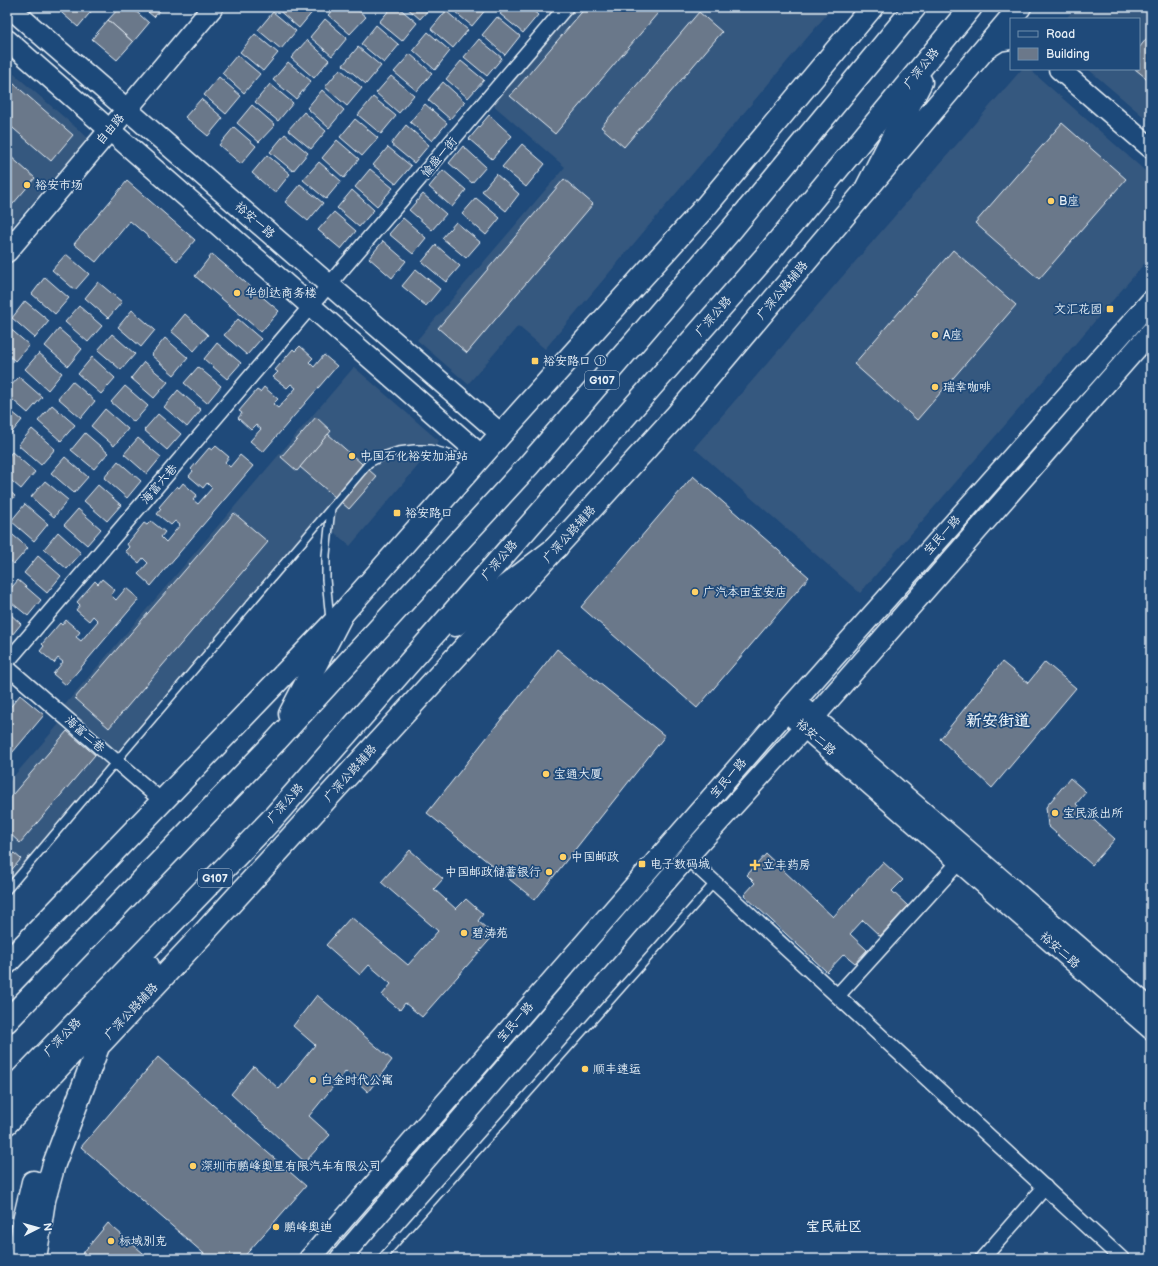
<svg xmlns="http://www.w3.org/2000/svg" width="1158" height="1266" font-family="'Balsamiq Sans','LXGW WenKai TC',sans-serif">
<rect width="100%" height="100%" fill="#1f4a7a"/>
<filter id="ink" filterUnits="userSpaceOnUse"><feTurbulence type="fractalNoise" baseFrequency=".025" numOctaves="2"/><feDisplacementMap in="SourceGraphic" scale="8" xChannelSelector="R" yChannelSelector="G"/><feConvolveMatrix kernelMatrix="1 2 1 2 8 2 1 2 1" color-interpolation-filters="sRGB"/></filter>
<g filter="url(#ink)">
<g fill="#36587f">
<polygon points="575,7 833,7 545,349 518,326 468,384 417,340 565,167 492,104"/>
<polygon points="1075,7 1151,7 1151,123 1088,69 1139,69 1139,19 1066,19"/>
<polygon points="7,68 88,138 7,232"/>
<polygon points="1022,69 1029,69 1151,176 1151,256 860,593 694,448"/>
<polygon points="354,367 439,441 350,546 320,520 118,754 63,707"/>
<polygon points="59,724 108,766 7,884 7,784"/>
</g>
<g fill="#6b788a" stroke="#e8f1f8">
<polygon points="55,7 93,7 94,8 78,27"/>
<polygon points="120,7 131,7 149,23 133,42 108,20"/>
<polygon points="142,7 163,7 154,17"/>
<polygon points="278,7 311,7 314,10 299,28 276,8"/>
<polygon points="335,7 354,7 366,17 350,34 328,15"/>
<polygon points="392,7 398,7 417,23 402,41 379,22"/>
<polygon points="406,7 431,7 420,19"/>
<polygon points="449,7 485,7 487,8 472,26"/>
<polygon points="506,7 529,7 538,15 523,33 500,14"/>
<polygon points="586,7 663,7 555,134 510,96"/>
<polygon points="446,11 468,30 453,48 431,29"/>
<polygon points="273,12 296,31 281,49 258,30"/>
<polygon points="699,12 722,32 624,147 601,127"/>
<polygon points="497,17 520,36 505,55 482,35"/>
<polygon points="325,19 347,38 332,56 310,37"/>
<polygon points="108,20 133,42 117,60 92,39"/>
<polygon points="376,25 399,45 384,63 361,44"/>
<polygon points="428,32 450,51 435,70 413,50"/>
<polygon points="1151,33 1151,82 1135,69 1139,69 1139,48"/>
<polygon points="255,34 278,53 263,71 240,52"/>
<polygon points="479,39 502,58 487,76 464,57"/>
<polygon points="307,40 329,60 314,78 291,58"/>
<polygon points="358,47 381,66 366,84 343,65"/>
<polygon points="410,54 432,73 417,91 394,72"/>
<polygon points="237,55 260,74 244,93 222,73"/>
<polygon points="461,61 484,80 468,98 446,79"/>
<polygon points="288,62 311,81 296,99 273,80"/>
<polygon points="340,69 362,88 347,106 325,87"/>
<polygon points="391,76 414,95 399,113 376,93"/>
<polygon points="219,77 241,96 226,114 204,95"/>
<polygon points="7,78 73,135 51,161 7,123"/>
<polygon points="443,82 465,102 450,119 428,100"/>
<polygon points="270,84 293,103 278,121 255,102"/>
<polygon points="322,90 344,110 329,128 307,108"/>
<polygon points="373,97 396,116 381,134 358,115"/>
<polygon points="201,99 223,118 208,136 185,117"/>
<polygon points="425,104 447,123 432,141 410,122"/>
<polygon points="252,105 275,125 259,142 237,123"/>
<polygon points="304,112 326,131 311,149 288,130"/>
<polygon points="489,115 512,136 492,159 469,139"/>
<polygon points="355,119 378,138 362,156 340,137"/>
<polygon points="1062,123 1126,179 1039,279 975,223"/>
<polygon points="406,125 429,145 414,163 391,144"/>
<polygon points="234,127 256,146 241,164 219,145"/>
<polygon points="285,134 308,153 293,171 270,152"/>
<polygon points="337,140 359,159 344,178 322,158"/>
<polygon points="522,144 545,164 526,187 502,167"/>
<polygon points="463,146 486,167 472,183 449,163"/>
<polygon points="388,147 411,166 396,184 373,165"/>
<polygon points="267,155 290,174 275,193 252,173"/>
<polygon points="10,156 35,178 7,211 7,160"/>
<polygon points="319,162 341,181 326,199 303,180"/>
<polygon points="370,169 393,188 377,206 355,187"/>
<polygon points="443,170 466,190 452,207 429,187"/>
<polygon points="496,174 519,194 506,211 482,191"/>
<polygon points="564,179 593,204 467,353 438,328"/>
<polygon points="127,181 195,240 177,261 130,221 96,262 74,244"/>
<polygon points="300,184 323,203 308,221 285,202"/>
<polygon points="352,190 374,210 359,227 337,208"/>
<polygon points="423,194 446,214 432,230 409,210"/>
<polygon points="476,198 500,218 486,235 462,214"/>
<polygon points="334,212 356,231 341,249 318,230"/>
<polygon points="403,218 426,238 413,254 389,234"/>
<polygon points="456,222 480,242 466,258 442,238"/>
<polygon points="383,241 406,261 392,278 369,258"/>
<polygon points="436,245 460,266 446,282 422,262"/>
<polygon points="953,250 1016,305 917,420 854,364"/>
<polygon points="66,254 89,274 75,290 52,270"/>
<polygon points="212,254 279,311 261,332 195,276"/>
<polygon points="416,269 440,289 426,306 402,286"/>
<polygon points="45,277 69,298 55,314 32,294"/>
<polygon points="98,282 122,302 108,318 85,298"/>
<polygon points="25,301 49,321 35,338 12,318"/>
<polygon points="79,306 102,326 88,342 65,322"/>
<polygon points="132,310 155,330 141,347 118,327"/>
<polygon points="185,314 208,335 194,351 171,331"/>
<polygon points="238,319 261,339 247,355 224,335"/>
<polygon points="7,326 29,345 15,361 7,354"/>
<polygon points="59,329 82,349 68,366 45,346"/>
<polygon points="112,334 135,354 121,370 98,350"/>
<polygon points="165,338 188,358 174,375 151,355"/>
<polygon points="217,343 241,363 227,379 204,359"/>
<polygon points="300,346 313,358 309,362 314,367 324,355 337,366 263,452 250,441 261,429 256,425 251,430 238,418 242,413 239,411 257,390 260,392 264,387 278,399 273,404 278,408 296,388 291,384 287,388 273,377 278,372 275,370 293,349 295,351"/>
<polygon points="39,353 62,373 48,390 25,369"/>
<polygon points="92,357 115,378 101,394 78,374"/>
<polygon points="144,362 168,382 154,398 131,378"/>
<polygon points="198,367 221,386 207,403 184,383"/>
<polygon points="19,377 42,397 28,413 7,395 7,390"/>
<polygon points="72,381 95,401 81,418 58,398"/>
<polygon points="125,386 148,406 134,422 111,402"/>
<polygon points="178,390 201,410 187,427 164,407"/>
<polygon points="52,405 75,425 61,441 38,421"/>
<polygon points="7,408 22,420 8,437 7,436"/>
<polygon points="105,409 128,429 114,446 91,426"/>
<polygon points="158,414 181,434 167,450 144,430"/>
<polygon points="316,417 331,431 297,471 281,457"/>
<polygon points="32,429 55,449 41,465 18,445"/>
<polygon points="85,433 108,453 94,469 71,450"/>
<polygon points="328,434 377,477 349,509 300,467"/>
<polygon points="138,438 161,457 147,474 124,454"/>
<polygon points="216,446 229,457 225,462 230,467 240,455 253,466 151,586 138,574 148,563 143,558 139,563 125,551 129,547 127,544 144,523 147,525 151,521 165,532 161,537 166,542 180,525 175,521 171,525 157,514 161,509 159,507 177,486 179,488 183,483 197,495 193,500 198,504 212,488 207,483 203,488 189,476 193,471 191,469 209,448 212,450"/>
<polygon points="12,452 35,472 21,489 7,477 7,458"/>
<polygon points="65,457 88,477 74,493 51,473"/>
<polygon points="118,461 141,481 127,498 104,478"/>
<polygon points="693,476 809,577 697,708 581,607"/>
<polygon points="45,481 68,500 54,517 31,497"/>
<polygon points="98,485 121,505 107,521 84,501"/>
<polygon points="7,489 15,496 7,506"/>
<polygon points="25,504 48,524 34,541 11,521"/>
<polygon points="78,509 101,529 87,545 64,525"/>
<polygon points="234,513 268,542 109,728 75,698"/>
<polygon points="7,530 28,548 14,564 7,558"/>
<polygon points="58,532 81,553 67,569 44,549"/>
<polygon points="38,556 61,576 47,593 24,573"/>
<polygon points="102,579 115,590 111,595 116,600 126,588 139,599 66,685 53,674 63,662 58,658 54,663 40,651 44,646 42,644 60,623 62,625 66,620 80,632 76,637 81,641 98,621 93,616 89,621 76,610 80,605 77,602 95,581 98,584"/>
<polygon points="18,580 41,600 28,616 7,599 7,593"/>
<polygon points="7,611 21,624 8,640 7,640"/>
<polygon points="557,649 665,736 535,900 427,813"/>
<polygon points="1002,662 1028,683 1045,662 1076,688 992,788 940,739"/>
<polygon points="20,695 44,715 7,759 7,711"/>
<polygon points="67,731 95,755 20,843 7,831 7,801"/>
<polygon points="1070,778 1086,792 1076,804 1115,839 1092,865 1048,826 1046,807"/>
<polygon points="7,847 21,859 7,875"/>
<polygon points="410,850 443,879 434,889 456,909 466,899 483,914 478,921 494,935 422,1017 405,1003 400,1010 382,995 391,984 369,965 360,975 326,945 351,917 408,965 438,931 381,882"/>
<polygon points="766,854 833,917 883,862 903,880 892,891 908,906 880,936 863,920 850,934 867,950 855,963 844,954 827,972 744,895 755,883 747,875"/>
<polygon points="317,995 392,1060 368,1092 346,1071 309,1116 330,1135 305,1162 231,1094 254,1066 279,1089 315,1045 293,1026"/>
<polygon points="158,1057 306,1186 242,1259 210,1259 81,1147"/>
<polygon points="108,1223 150,1259 78,1259"/>
</g>
<g fill="none" stroke-linecap="round" stroke-linejoin="round">
<defs>
<g id="lane">
<polyline points="330,620 326,579 326,555 331,508 369,463 383,456 398,451 414,449 430,449 445,453 460,458 472,464"/>
<polyline points="7,890 331,508"/>
<polyline points="381,1259 715,882"/>
</g>
<g id="street">
<polyline points="7,662 566,7"/>
<polyline points="7,667 163,802"/>
<polyline points="687,857 1122,1259"/>
<polyline points="838,995 959,862"/>
<polyline points="982,1259 1045,1187"/>
</g>
<g id="secondary">
<polyline points="9,7 501,434"/>
<polyline points="7,40 482,456"/>
<polyline points="983,51 999,41 1011,39"/>
<polyline points="1059,69 1151,148"/>
<polyline points="7,252 213,7"/>
<polyline points="804,709 1151,1009"/>
<polyline points="795,719 1151,1029"/>
<polyline points="309,1259 792,705 1151,301"/>
<polyline points="340,1259 687,857 814,717 1151,332"/>
</g>
<g id="primary">
<polyline points="7,963 342,614 501,434 707,205 872,7"/>
<polyline points="102,1042 201,936 675,417 1020,7"/>
</g>
<g id="highway">
<polyline points="865,191 921,82"/>
<polyline points="455,625 557,547"/>
<polyline points="290,714 342,614"/>
<polyline points="7,1021 276,741 528,466 731,230 915,7"/>
<polyline points="7,1094 272,819 766,256 971,7"/>
<polyline points="7,1123 117,1004 148,966"/>
<polyline points="19,1259 24,1221 33,1182"/>
<polyline points="35,1259 44,1200 54,1164 99,1044 111,1019"/>
</g>
</defs>
<use href="#lane" stroke="#e8f1f8" stroke-width="10"/>
<use href="#street" stroke="#e8f1f8" stroke-width="17"/>
<use href="#secondary" stroke="#e8f1f8" stroke-width="23"/>
<use href="#primary" stroke="#e8f1f8" stroke-width="25"/>
<use href="#highway" stroke="#e8f1f8" stroke-width="25"/>
<use href="#lane" stroke="#1f4a7a" stroke-width="7"/>
<use href="#street" stroke="#1f4a7a" stroke-width="14"/>
<use href="#secondary" stroke="#1f4a7a" stroke-width="20"/>
<use href="#primary" stroke="#1f4a7a" stroke-width="22"/>
<use href="#highway" stroke="#1f4a7a" stroke-width="22"/>
</g>
</g>
<g fill="#ffd166" stroke="#1f4a7a" stroke-width="1.5">
<circle cx="27" cy="185" r="4"/>
<circle cx="1051" cy="201" r="4"/>
<circle cx="237" cy="293" r="4"/>
<rect x="1106" y="305" width="8" height="8" rx="2"/>
<circle cx="935" cy="335" r="4"/>
<rect x="531" y="357" width="8" height="8" rx="2"/>
<circle cx="935" cy="387" r="4"/>
<circle cx="352" cy="456" r="4"/>
<rect x="393" y="509" width="8" height="8" rx="2"/>
<circle cx="695" cy="592" r="4"/>
<circle cx="546" cy="774" r="4"/>
<circle cx="1055" cy="813" r="4"/>
<circle cx="563" cy="857" r="4"/>
<rect x="638" y="860" width="8" height="8" rx="2"/>
<path d="M753 859h4v4h4v4h-4v4h-4v-4h-4v-4h4z"/>
<circle cx="549" cy="872" r="4"/>
<circle cx="464" cy="933" r="4"/>
<circle cx="585" cy="1069" r="4"/>
<circle cx="313" cy="1080" r="4"/>
<circle cx="193" cy="1166" r="4"/>
<circle cx="276" cy="1227" r="4"/>
<circle cx="111" cy="1241" r="4"/>
</g>
<g text-anchor="middle" stroke-width="3.5" stroke-linejoin="round" paint-order="stroke">
<g fill="#1f4a7a" stroke="#acbfd2" stroke-width="1">
<rect x="585" y="371" width="34" height="18" rx="3"/>
<rect x="198" y="869" width="34" height="18" rx="3"/>
</g>
<g font-size="11" font-weight="bold" fill="#e8f1f8">
<text x="602" y="384">G107</text>
<text x="215" y="882">G107</text>
</g>
<g font-size="12" fill="#e8f1f8" stroke="#1f4a7a">
<text transform="translate(921 68) rotate(-51)" y="4">广深公路</text>
<text transform="translate(110 129) rotate(-50)" y="4">自由路</text>
<text transform="translate(439 157) rotate(-50)" y="4">愉盛一街</text>
<text transform="translate(255 220) rotate(41)" y="4">裕安一路</text>
<text transform="translate(782 290) rotate(-50)" y="4">广深公路辅路</text>
<text transform="translate(713 316) rotate(-49)" y="4">广深公路</text>
<text transform="translate(159 484) rotate(-49)" y="4">海富六巷</text>
<text transform="translate(569 534) rotate(-48)" y="4">广深公路辅路</text>
<text transform="translate(942 535) rotate(-48)" y="4">宝民一路</text>
<text transform="translate(499 560) rotate(-49)" y="4">广深公路</text>
<text transform="translate(85 734) rotate(41)" y="4">海富二巷</text>
<text transform="translate(816 737) rotate(41)" y="4">裕安二路</text>
<text transform="translate(350 773) rotate(-48)" y="4">广深公路辅路</text>
<text transform="translate(728 778) rotate(-49)" y="4">宝民一路</text>
<text transform="translate(285 803) rotate(-48)" y="4">广深公路</text>
<text transform="translate(1060 950) rotate(41)" y="4">裕安二路</text>
<text transform="translate(131 1011) rotate(-47)" y="4">广深公路辅路</text>
<text transform="translate(515 1022) rotate(-49)" y="4">宝民一路</text>
<text transform="translate(62 1037) rotate(-46)" y="4">广深公路</text>
</g>
<g font-size="12" fill="#e8f1f8" stroke="#1f4a7a" text-anchor="start">
<text x="35" y="189">裕安市场</text>
<text x="1059" y="205">B座</text>
<text x="245" y="297">华创达商务楼</text>
<text x="1102" y="313" text-anchor="end">文汇花园</text>
<text x="943" y="339">A座</text>
<text x="543" y="365">裕安路口 ①</text>
<text x="943" y="391">瑞幸咖啡</text>
<text x="360" y="460">中国石化裕安加油站</text>
<text x="405" y="517">裕安路口</text>
<text x="703" y="596">广汽本田宝安店</text>
<text x="554" y="778">宝通大厦</text>
<text x="1063" y="817">宝民派出所</text>
<text x="571" y="861">中国邮政</text>
<text x="650" y="868">电子数码城</text>
<text x="763" y="869">立丰药房</text>
<text x="541" y="876" text-anchor="end">中国邮政储蓄银行</text>
<text x="472" y="937">碧涛苑</text>
<text x="593" y="1073">顺丰速运</text>
<text x="321" y="1084">白金时代公寓</text>
<text x="201" y="1170">深圳市鹏峰奥星有限汽车有限公司</text>
<text x="284" y="1231">鹏峰奥迪</text>
<text x="119" y="1245">标域别克</text>
</g>
<g font-size="14" font-weight="bold" fill="#e8f1f8" stroke="#1f4a7a">
<text x="834" y="1231">宝民社区</text>
</g>
<g font-size="16" font-weight="bold" fill="#e8f1f8" stroke="#1f4a7a">
<text x="998" y="726">新安街道</text>
</g>
</g>
<rect width="1158" height="1266" fill="none" stroke="#1f4a7a" stroke-width="24"/>
<rect x="12" y="12" width="1134" height="1242" fill="none" stroke="#e8f1f8" stroke-width="1.5" filter="url(#ink)"/>
<rect x="1010" y="18" width="130" height="52" fill="#1f4a7a" stroke="#6f8dac"/>
<rect x="1018" y="31" width="20" height="6" fill="#1f4a7a" stroke="#6f8dac"/>
<text x="1046" y="38" font-size="12" fill="#e8f1f8">Road</text>
<rect x="1018" y="48" width="20" height="12" fill="#6b788a" stroke="#6f8dac"/>
<text x="1046" y="58" font-size="12" fill="#e8f1f8">Building</text>
<g transform="translate(38 1228) rotate(84)" stroke="#1f4a7a" stroke-width="3" paint-order="stroke">
<path d="M0-3L7 15L0 10L-7 15Z" fill="#e8f1f8"/>
<text y="-6" font-size="11" font-weight="bold" text-anchor="middle" fill="#e8f1f8">N</text>
</g>
</svg>
